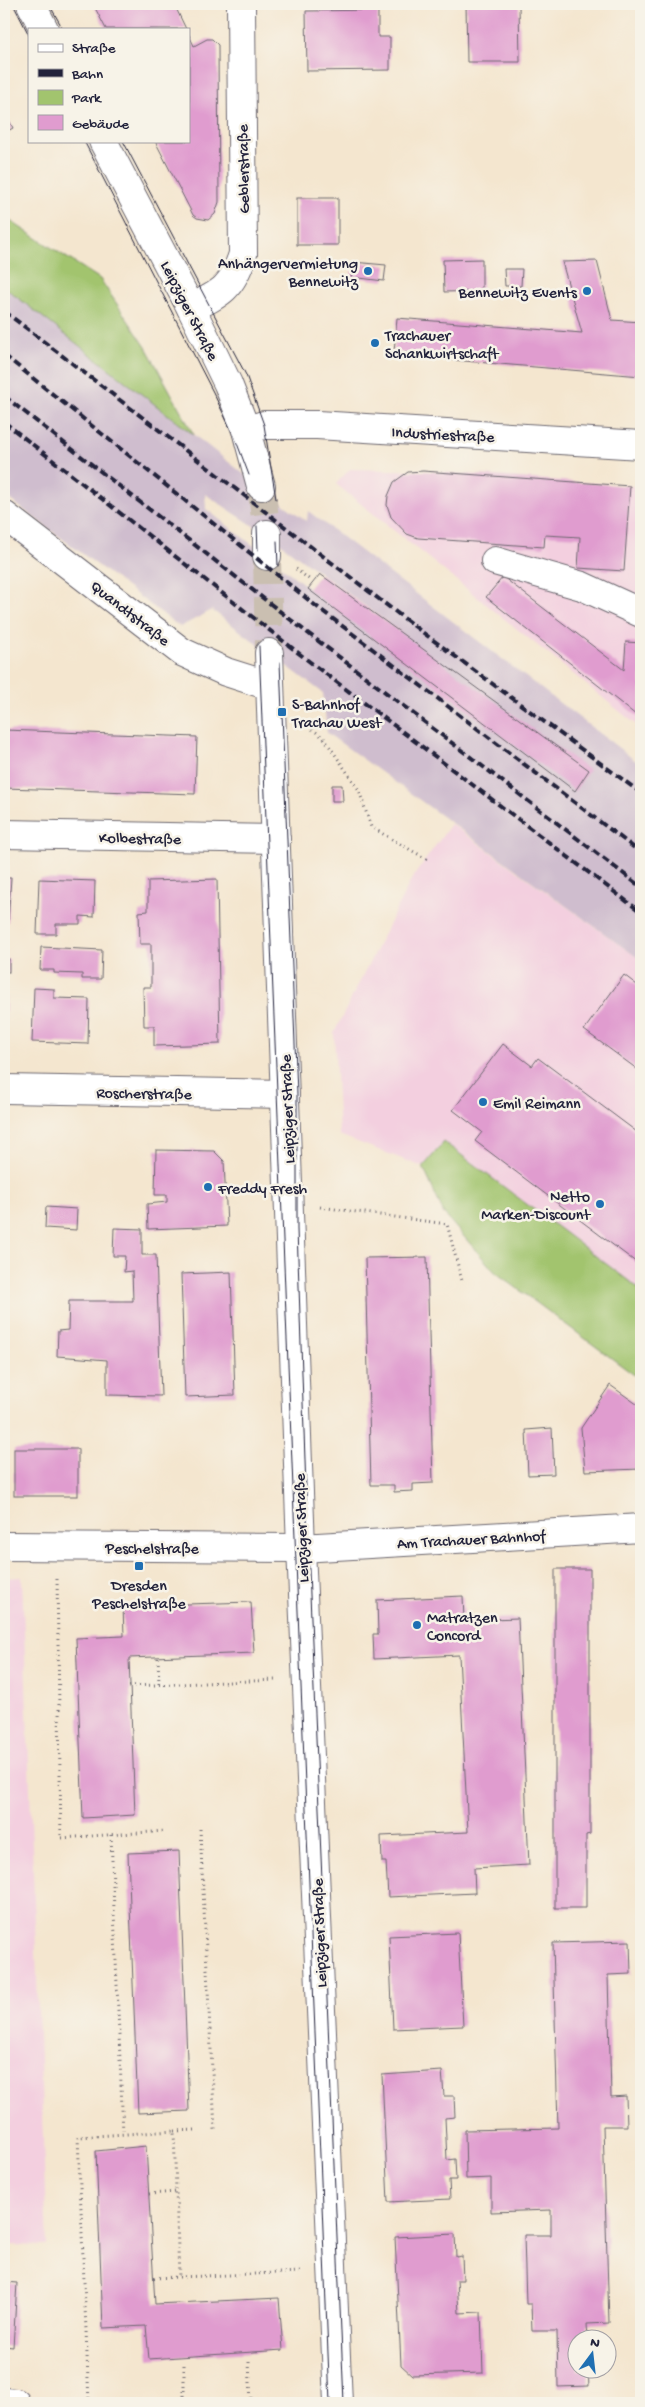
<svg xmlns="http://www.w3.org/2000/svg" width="645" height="2407" font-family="'Gochi Hand',sans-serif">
<rect width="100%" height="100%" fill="#f7f3e8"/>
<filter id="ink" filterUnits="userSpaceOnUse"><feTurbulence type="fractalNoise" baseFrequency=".02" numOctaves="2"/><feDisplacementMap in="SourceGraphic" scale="10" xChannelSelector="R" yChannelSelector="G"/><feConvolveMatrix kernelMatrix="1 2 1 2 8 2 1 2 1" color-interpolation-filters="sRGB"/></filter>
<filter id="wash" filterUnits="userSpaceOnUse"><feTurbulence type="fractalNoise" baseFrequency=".0096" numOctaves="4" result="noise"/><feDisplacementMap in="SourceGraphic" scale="20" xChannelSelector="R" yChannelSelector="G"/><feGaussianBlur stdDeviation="1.12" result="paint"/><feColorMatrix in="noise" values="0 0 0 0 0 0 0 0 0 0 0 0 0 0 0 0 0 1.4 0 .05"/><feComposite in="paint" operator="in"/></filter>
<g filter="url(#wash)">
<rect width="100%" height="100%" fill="#f4e6cf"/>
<g fill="#f3cfdf">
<polygon points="350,469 423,471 545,534 580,537 578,568 624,571 630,486 641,487 641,723 638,726 336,484"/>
<polygon points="451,824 641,960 641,1290 444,1142 423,1167 339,1135 334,1033 411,880"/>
<polygon points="22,1577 47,2246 4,2245 4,1578"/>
</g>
<path fill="#cfbdce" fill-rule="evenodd" d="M4,287l272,212 31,22 1,-10 333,254v195l-314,-227 -4,-40 -111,-83 -32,17 -176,-132zM205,494l72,47 122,90 -12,17 -181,-139z"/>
<g fill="#a2c46e" stroke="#627354">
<polygon points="4,217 100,279 146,347 194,435 4,287"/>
<polygon points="444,1142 641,1290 641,1380 495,1272 444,1214 423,1167"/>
</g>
<g id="blocks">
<g fill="#e09ccf">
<polygon points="93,4 174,4 186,29 106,29"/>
<polygon points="466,4 519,4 520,62 467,62"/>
<polygon points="378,10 378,37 390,37 390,70 307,71 306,11"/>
<polygon points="189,35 194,46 207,39 212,39 218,45 219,202 215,214 208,220 197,218 193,215 155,141 189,141"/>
<polygon points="4,111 13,128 4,133"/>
<rect x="297" y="198" width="41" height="47"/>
<polygon points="482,259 482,291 444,292 443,260"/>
<polygon points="597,261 612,320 641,322 641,376 417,357 418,354 394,352 397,318 582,333 562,262"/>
<polygon points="353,262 386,265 384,281 351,277"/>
<polygon points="504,269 522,269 521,286 505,286"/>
<polygon points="423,471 630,486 624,571 578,568 580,537 545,535 544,547 418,538 407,534 391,517 387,505 388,496 394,482 408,472"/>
<polygon points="320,574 589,770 575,791 308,589"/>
<polygon points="503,577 624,670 626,642 641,643 641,719 486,597"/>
<polygon points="4,730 197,737 195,794 4,788"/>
<polygon points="332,785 342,785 343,801 332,801"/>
<polygon points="4,878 11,878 8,922 4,922"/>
<polygon points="39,879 95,881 94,917 80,916 80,924 56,924 56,934 37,934"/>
<polygon points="217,879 220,1044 154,1046 154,1026 144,1026 143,987 151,987 151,944 140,944 139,912 148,911 148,881"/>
<polygon points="41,947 102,950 101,979 82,979 82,974 54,973 54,970 40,970"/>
<rect x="4" y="959" width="5" height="13"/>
<polygon points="624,975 641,988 641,1072 584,1030"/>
<polygon points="34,988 54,989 54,998 89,999 88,1044 32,1042"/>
<polygon points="4,995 6,995 5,1027 4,1027"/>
<polygon points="503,1044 532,1066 538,1058 641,1135 641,1266 475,1141 482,1132 453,1110"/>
<polygon points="156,1150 214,1151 224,1161 227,1226 148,1229 147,1204 167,1202 167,1195 155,1195"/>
<polygon points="46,1207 77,1209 76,1230 45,1228"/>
<polygon points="114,1228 142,1229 142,1255 156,1255 161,1396 107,1395 107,1360 57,1356 58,1331 68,1330 69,1301 133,1301 132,1271 124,1272 125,1256 113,1256"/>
<polygon points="427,1257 433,1483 413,1484 413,1491 394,1492 394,1485 371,1485 365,1258"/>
<polygon points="231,1272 235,1395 185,1397 181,1274"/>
<polygon points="610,1385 641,1407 641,1469 585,1471 581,1428"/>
<polygon points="552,1428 554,1474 528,1475 526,1430"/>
<rect x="14" y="1449" width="64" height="47"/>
<polygon points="555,1569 590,1569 590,1834 586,1835 586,1908 555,1908"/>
<polygon points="463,1596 464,1620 518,1618 529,1865 474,1868 475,1893 388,1897 386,1862 382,1862 381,1836 468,1832 459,1655 374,1659 373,1634 378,1634 377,1600"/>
<polygon points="251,1602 254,1653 129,1658 135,1815 83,1818 76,1638 124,1636 123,1606"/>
<polygon points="179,1851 189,2111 138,2113 128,1853"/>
<polygon points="458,1933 463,2026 393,2029 389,1936"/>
<polygon points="630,1941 631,1974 608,1975 611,2097 626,2096 627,2126 603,2126 609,2323 587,2324 588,2340 578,2340 578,2370 588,2370 589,2386 558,2387 557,2331 532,2331 531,2304 526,2304 524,2235 551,2235 551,2210 491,2212 491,2178 466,2179 465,2130 558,2128 553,1943"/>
<polygon points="442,2071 444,2096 454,2096 455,2117 445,2118 447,2160 455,2159 456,2180 449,2180 450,2199 388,2202 382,2075"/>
<polygon points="146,2146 155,2304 279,2298 283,2350 149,2359 146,2326 103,2328 96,2151"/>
<polygon points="455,2234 456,2257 462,2256 463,2280 457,2280 459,2313 481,2312 483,2373 412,2375 401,2365 395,2237"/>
<polygon points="4,2282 17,2283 13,2347 4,2346"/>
</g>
</g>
</g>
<g filter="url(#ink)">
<use href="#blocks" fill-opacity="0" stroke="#6c676f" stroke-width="1"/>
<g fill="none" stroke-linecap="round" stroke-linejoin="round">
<g stroke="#cabfb1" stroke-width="28" stroke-dasharray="28 14" stroke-linecap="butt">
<polyline points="261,486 267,534"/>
<polyline points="267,556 269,653"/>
</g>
<defs>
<g id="minor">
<path d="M191,308c31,-15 41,-20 52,-54l-2,-250"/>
<polyline points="246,430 264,425 317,425 641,445"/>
<polyline points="4,515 182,652 226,672 270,686"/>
<polyline points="495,561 582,586 641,613"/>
<polyline points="4,834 276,839"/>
<polyline points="4,1089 285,1094"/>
<polyline points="4,1546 301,1548 641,1528"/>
<polyline points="4,2402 16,2403"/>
</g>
<g id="major">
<polyline points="31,4 44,29"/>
<polyline points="103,141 191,308 228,384 246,430 261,486"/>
<polyline points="267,534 267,556"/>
<polyline points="269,653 301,1548 338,2403"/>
</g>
</defs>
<use href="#minor" stroke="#6c676f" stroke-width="30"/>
<use href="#major" stroke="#6c676f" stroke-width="30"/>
<g stroke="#6c676f" stroke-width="3" stroke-dasharray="1 4" stroke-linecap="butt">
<polyline points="296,569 310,580"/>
<polyline points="304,723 324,738 359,790 371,827 430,861"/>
<polyline points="320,1207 447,1224 462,1281"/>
<polyline points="57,1579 61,1838 166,1831"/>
<polyline points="158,1658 159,1684"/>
<polyline points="129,1686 276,1680"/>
<polyline points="200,1829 215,2130"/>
<polyline points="111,1835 123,2134"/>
<polyline points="174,2131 196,2130"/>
<polyline points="149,2194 176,2192"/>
<polyline points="154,2278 302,2272"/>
<polyline points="249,2362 251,2403"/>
<polyline points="184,2365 184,2403"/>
<polyline points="89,2403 78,2137 174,2131 179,2278"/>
</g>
<use href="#minor" stroke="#fff" stroke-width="28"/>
<use href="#major" stroke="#fff" stroke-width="28"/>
<g stroke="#22223b" stroke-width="1">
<polyline points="13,4 29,35"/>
<polyline points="49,4 63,29"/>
<polyline points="84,141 213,392 235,438 249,475"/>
<polyline points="123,141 246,375 264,425 276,499"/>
<polyline points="257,526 258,550"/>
<polyline points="277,541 278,566"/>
<polyline points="259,646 330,2403"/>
<polyline points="280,662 297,1094 297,1229 308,1547 344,2403"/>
</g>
<g stroke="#22223b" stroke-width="4" stroke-dasharray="8 4" stroke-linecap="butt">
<polyline points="4,311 414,626 641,793"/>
<polyline points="4,355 316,606 641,853"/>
<polyline points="4,396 309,634 641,887"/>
<polyline points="4,422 310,662 641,912"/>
</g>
</g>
</g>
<g fill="#1f6fb2" stroke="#f7f3e8" stroke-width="2">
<circle cx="368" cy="271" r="5"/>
<circle cx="587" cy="291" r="5"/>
<circle cx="375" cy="343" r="5"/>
<rect x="277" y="707" width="10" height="10" rx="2.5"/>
<circle cx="483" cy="1102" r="5"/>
<circle cx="208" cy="1187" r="5"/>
<circle cx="600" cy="1204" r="5"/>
<rect x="134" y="1561" width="10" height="10" rx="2.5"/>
<circle cx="417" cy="1625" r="5"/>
</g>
<g text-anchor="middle" stroke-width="5" stroke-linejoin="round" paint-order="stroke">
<g font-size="16" fill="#22223b" stroke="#f7f3e8">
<text transform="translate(242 169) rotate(-91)" y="6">Geblerstraße</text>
<text transform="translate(191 310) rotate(63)" y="6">Leipziger Straße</text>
<text transform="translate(443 433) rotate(3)" y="6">Industriestraße</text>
<text transform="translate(131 612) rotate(38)" y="6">Quandtstraße</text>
<text transform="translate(140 837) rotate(1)" y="6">Kolbestraße</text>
<text transform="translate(144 1092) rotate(1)" y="6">Roscherstraße</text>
<text transform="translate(286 1109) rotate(-92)" y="6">Leipziger Straße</text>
<text transform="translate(300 1528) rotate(-92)" y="6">Leipziger Straße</text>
<text transform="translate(471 1538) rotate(-3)" y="6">Am Trachauer Bahnhof</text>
<text x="152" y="1553">Peschelstraße</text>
<text transform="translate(318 1933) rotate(-92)" y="6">Leipziger Straße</text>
</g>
<g font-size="16" fill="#22223b" stroke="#f7f3e8" text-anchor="start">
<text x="358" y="268" text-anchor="end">Anhängervermietung<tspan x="358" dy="18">Bennewitz</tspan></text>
<text x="577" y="297" text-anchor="end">Bennewitz Events</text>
<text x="385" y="340">Trachauer<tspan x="385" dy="18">Schankwirtschaft</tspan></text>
<text x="292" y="709">S-Bahnhof<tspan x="292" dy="18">Trachau West</tspan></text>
<text x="493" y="1108">Emil Reimann</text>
<text x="218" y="1193">Freddy Fresh</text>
<text x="590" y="1201" text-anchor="end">Netto<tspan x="590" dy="18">Marken-Discount</tspan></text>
<text x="139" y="1590" text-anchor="middle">Dresden<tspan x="139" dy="18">Peschelstraße</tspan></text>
<text x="427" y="1622">Matratzen<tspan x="427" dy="18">Concord</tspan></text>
</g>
</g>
<rect width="645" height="2407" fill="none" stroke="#f7f3e8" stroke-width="20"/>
<rect x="28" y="28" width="162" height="115" fill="#f7f3e8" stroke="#a29fa3"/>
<rect x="38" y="44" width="25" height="8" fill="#ffffff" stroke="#a29fa3"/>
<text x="72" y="52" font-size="15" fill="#22223b">Straße</text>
<rect x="38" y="69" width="25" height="8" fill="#22223b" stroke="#a29fa3"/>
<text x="72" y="78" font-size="15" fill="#22223b">Bahn</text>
<rect x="38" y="90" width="25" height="15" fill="#a2c46e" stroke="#a29fa3"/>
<text x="72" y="102" font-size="15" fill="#22223b">Park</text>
<rect x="38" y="115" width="25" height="15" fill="#e09ccf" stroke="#a29fa3"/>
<text x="72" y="128" font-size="15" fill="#22223b">Gebäude</text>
<g transform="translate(592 2354) rotate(15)"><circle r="24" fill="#f7f3e8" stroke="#a29fa3"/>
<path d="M0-4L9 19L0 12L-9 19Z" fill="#1f6fb2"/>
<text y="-8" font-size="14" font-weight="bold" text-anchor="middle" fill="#22223b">N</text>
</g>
</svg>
